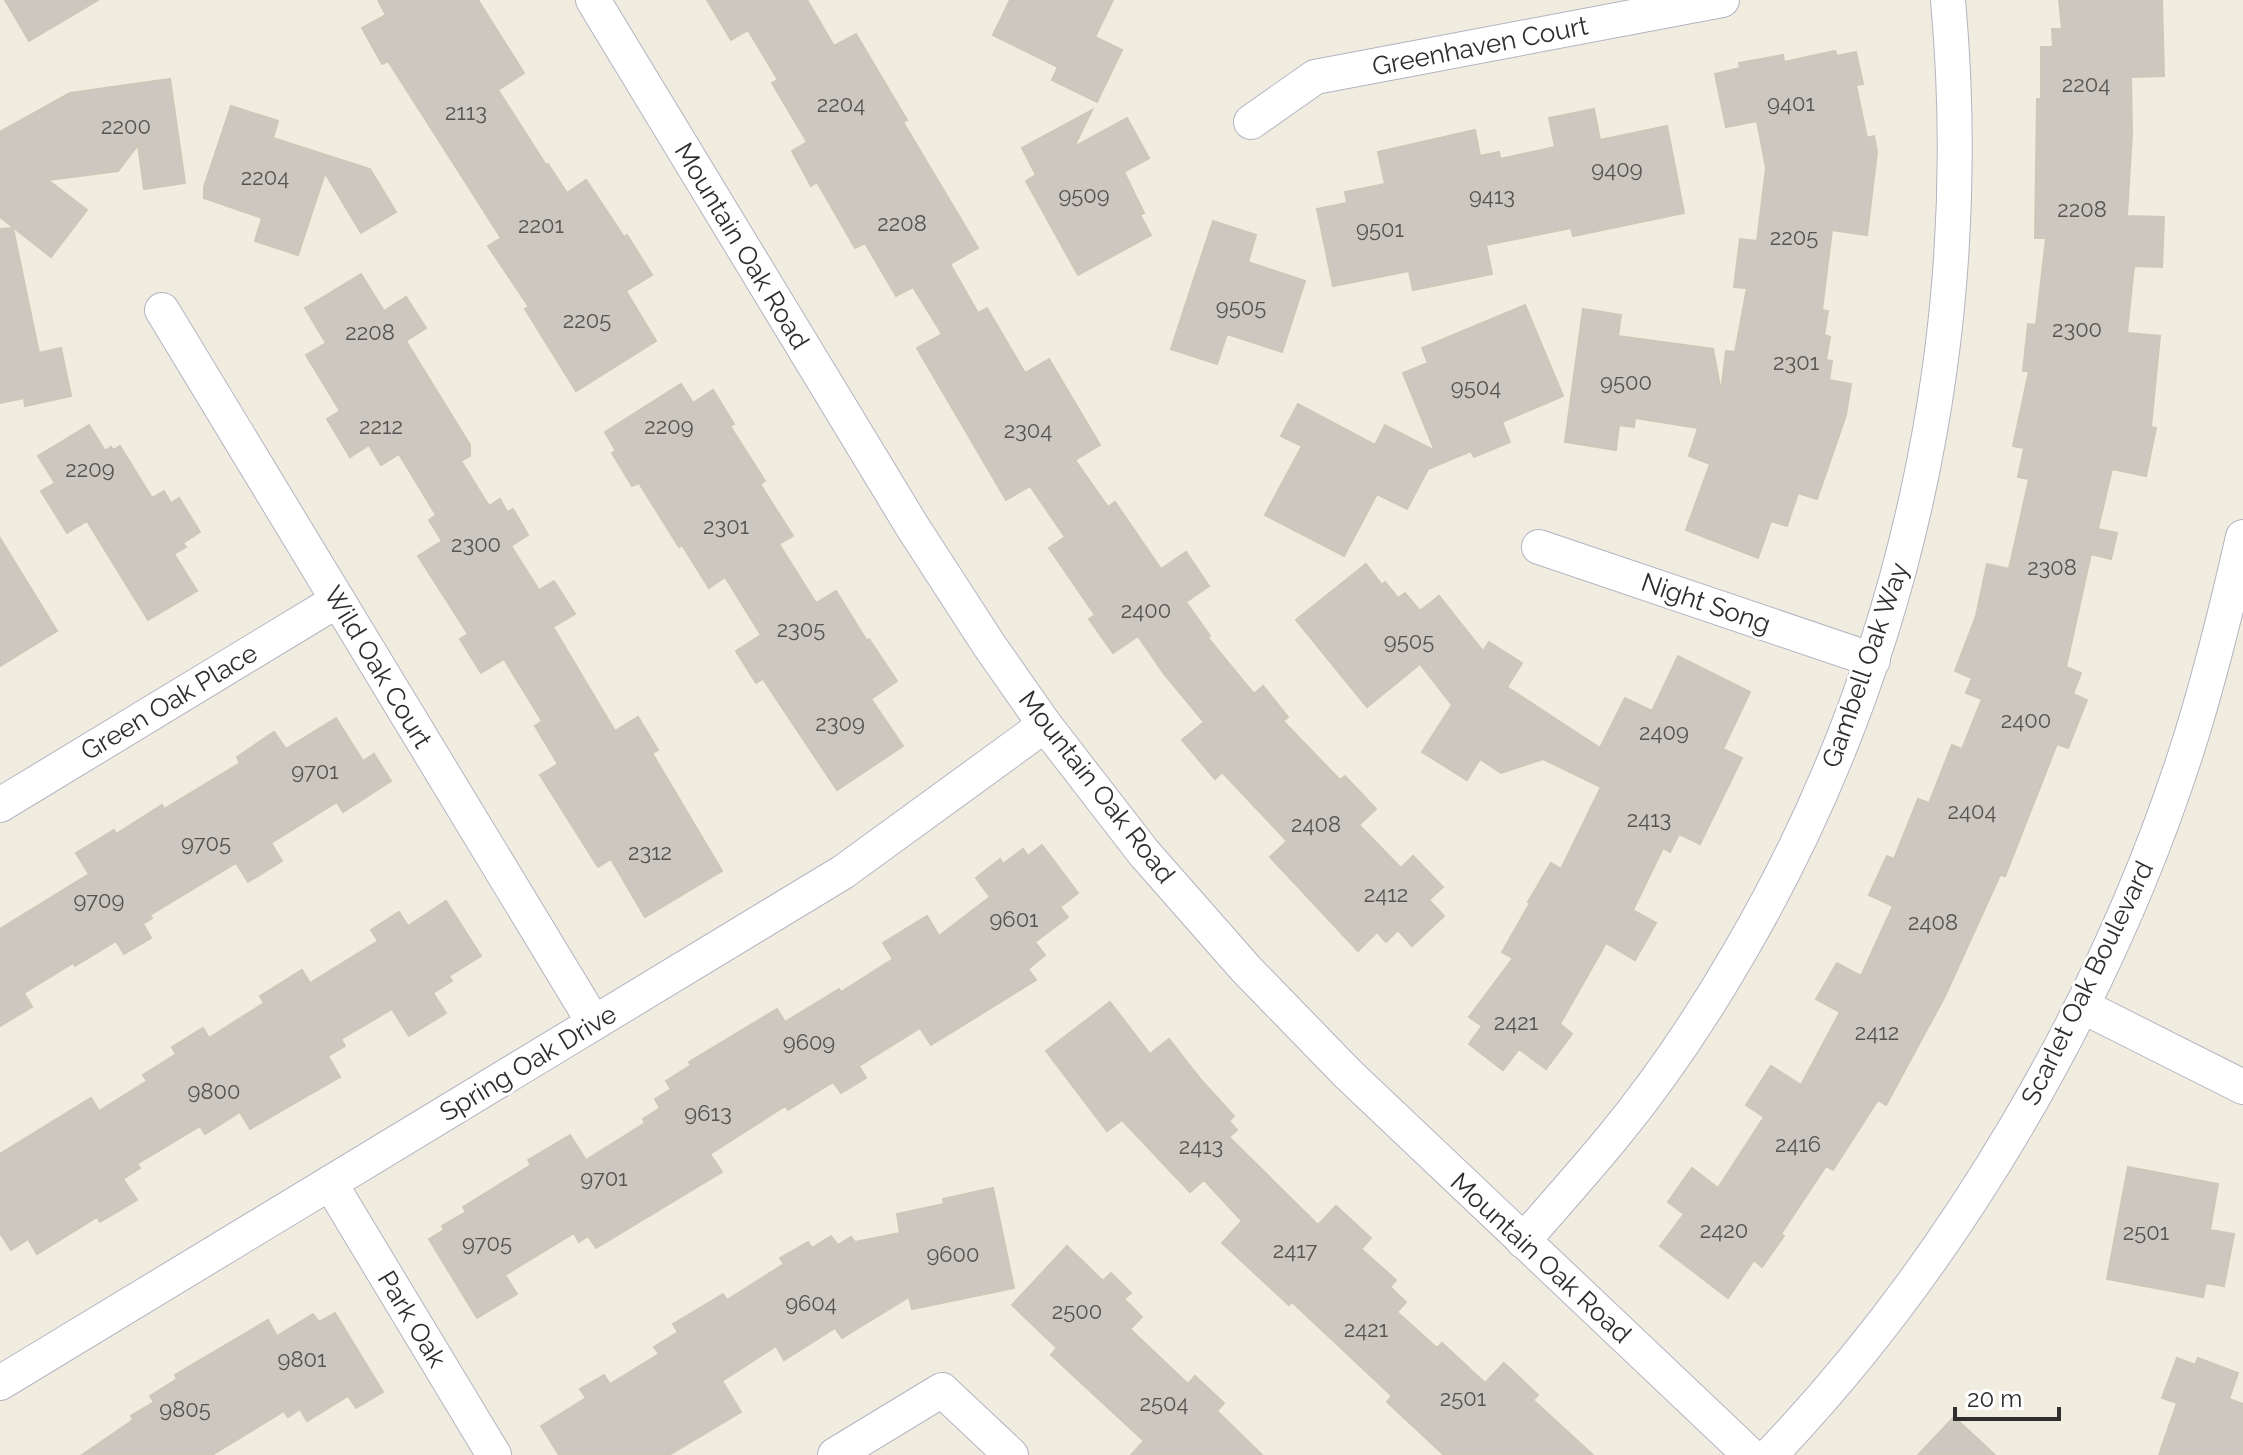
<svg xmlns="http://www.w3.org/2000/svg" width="2243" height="1455" font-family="Raleway,sans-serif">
<rect width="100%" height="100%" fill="#f0ece0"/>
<g fill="#ccc8bf" stroke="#ccc8b9" stroke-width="2">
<polygon points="5,0 98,0 29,41"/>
<polygon points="378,0 478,0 524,73 498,90 546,165 548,164 567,193 586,180 624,237 627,235 652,275 626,291 656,341 576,391 525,309 529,307 488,246 501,238 388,61 382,64 362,28 386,15"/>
<polygon points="707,0 807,0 834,46 856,34 907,120 903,122 978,248 950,264 978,313 987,308 1025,373 1049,359 1100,445 1075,460 1108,507 1115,502 1161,569 1186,552 1209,586 1186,602 1210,636 1208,638 1254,694 1263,686 1288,717 1283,721 1340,780 1345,776 1376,809 1359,825 1401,868 1413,856 1443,887 1429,900 1444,916 1412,946 1398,930 1386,942 1377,932 1358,951 1270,857 1287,841 1222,772 1215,779 1182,740 1204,722 1164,674 1138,636 1113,653 1089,619 1095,615 1049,548 1065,537 1030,486 1006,500 917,348 942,334 913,287 896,296 865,243 855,248 817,182 811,186 792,151 807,142 772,83 778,80 748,30 731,40"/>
<polygon points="1010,0 1113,0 1095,37 1122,50 1097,102 1052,80 1058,67 993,35"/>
<polygon points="2059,0 2162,0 2164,76 2131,77 2132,133 2127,216 2164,217 2162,267 2134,266 2127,333 2160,336 2151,427 2156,428 2146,476 2112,469 2098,529 2117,533 2111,559 2091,554 2066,667 2081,673 2073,694 2087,700 2068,748 2057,744 2005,876 2000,875 1945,996 1886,1105 1878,1100 1833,1170 1826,1166 1781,1234 1784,1236 1762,1267 1754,1260 1728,1298 1660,1246 1684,1214 1668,1202 1692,1168 1718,1188 1764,1117 1746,1105 1771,1066 1801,1085 1840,1012 1816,999 1837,963 1861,976 1893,906 1869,895 1887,856 1894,859 1918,799 1929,803 1952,745 1962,749 1982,699 1966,693 1972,678 1955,671 1976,616 1987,564 2009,569 2029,479 2018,477 2024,448 2013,446 2029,371 2023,371 2028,324 2036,325 2046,238 2035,238 2037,99 2041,99 2041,47 2053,47 2052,29 2062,29"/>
<polygon points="1835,51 1837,56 1856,52 1863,84 1856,85 1867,138 1874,136 1877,152 1867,235 1832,230 1822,310 1828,311 1824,335 1830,337 1826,360 1832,361 1829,380 1851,384 1846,415 1817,499 1798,493 1787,526 1771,521 1758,558 1686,530 1710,464 1689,456 1698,428 1635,418 1634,427 1619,425 1616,450 1565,442 1583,309 1621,315 1618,336 1713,349 1721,392 1726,351 1735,352 1747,288 1734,287 1740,239 1757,241 1766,168 1757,121 1726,127 1715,74 1740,68 1739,63 1783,55 1784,62"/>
<polygon points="170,79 185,183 144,189 138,145 118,171 48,180 87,210 51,257 0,217 0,132 70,93"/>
<polygon points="231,106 278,121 273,138 370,169 396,212 361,233 325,173 298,255 255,241 262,218 204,198 204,187"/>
<polygon points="1594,109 1600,140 1667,126 1684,213 1573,236 1571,228 1486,245 1492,274 1413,290 1409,271 1333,286 1317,209 1347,203 1345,192 1385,184 1378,152 1475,130 1480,156 1499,152 1500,159 1555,147 1549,118"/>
<polygon points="1092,110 1074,147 1127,118 1149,158 1124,172 1144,213 1140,215 1151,235 1078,275 1026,181 1036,175 1022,148"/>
<polygon points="1213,221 1256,235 1248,262 1305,281 1282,352 1227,334 1217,364 1171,349"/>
<polygon points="13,228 39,353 61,348 71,396 25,406 24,398 0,403 0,229"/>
<polygon points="361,274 384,311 406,297 426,328 406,341 470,445 470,456 461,461 489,506 500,499 507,512 513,509 528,535 511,546 539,590 554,581 575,614 553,627 615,731 638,717 658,750 652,753 722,871 645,917 611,859 598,867 540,775 558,764 535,726 542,721 504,659 481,673 460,639 468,634 418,556 442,541 429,520 436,515 399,454 381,465 369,445 350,457 327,419 340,411 306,355 326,343 305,308"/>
<polygon points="1525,305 1563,396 1502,422 1510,442 1474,457 1471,451 1428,469 1407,509 1377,494 1344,556 1265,515 1302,446 1281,436 1298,404 1375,445 1385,425 1435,451 1403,373 1428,363 1422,348"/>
<polygon points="681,384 693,403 713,390 734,424 730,426 765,481 760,484 793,536 779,544 816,603 836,591 867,641 869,639 897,681 871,699 903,746 837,790 763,679 756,683 736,651 761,635 725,577 709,588 682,545 679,547 639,483 632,486 612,453 616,451 605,432"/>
<polygon points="89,425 105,451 111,447 113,450 120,446 152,498 164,491 171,503 179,498 200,532 183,543 186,547 174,554 197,591 148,620 87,521 67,533 41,491 55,483 38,456"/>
<polygon points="0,538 57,631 0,666"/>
<polygon points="1366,564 1382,585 1385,582 1398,598 1405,593 1420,611 1439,596 1483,651 1489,642 1522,663 1507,687 1600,748 1625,698 1652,711 1678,656 1750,692 1723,749 1742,758 1700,844 1679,834 1670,852 1663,848 1633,910 1656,923 1635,960 1606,943 1560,1024 1572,1034 1546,1069 1519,1049 1503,1070 1469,1044 1482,1026 1469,1017 1513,958 1502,952 1530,903 1528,902 1551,863 1561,869 1601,787 1543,759 1501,773 1480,759 1467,780 1422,752 1452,705 1420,664 1367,707 1296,620"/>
<polygon points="336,718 363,761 374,754 391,781 343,812 337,802 271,843 282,861 248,882 236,863 150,915 152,918 143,924 151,938 124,954 116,941 75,966 73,963 24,993 32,1007 0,1026 0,929 89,874 76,853 114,830 116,834 162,805 164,809 240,763 237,757 274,732 286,749"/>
<polygon points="1042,845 1078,893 1060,907 1068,917 1035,942 1045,955 1028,969 1036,980 931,1045 920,1028 859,1066 866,1078 841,1093 833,1082 788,1110 785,1106 710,1154 722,1172 596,1248 588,1236 579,1242 574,1233 505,1275 517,1294 477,1318 429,1239 444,1230 442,1226 466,1212 463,1207 531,1165 528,1160 570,1135 586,1160 645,1123 643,1119 660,1108 655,1099 671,1089 666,1081 691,1065 689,1062 777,1009 785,1022 839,989 841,992 893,959 883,943 927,916 939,936 990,897 976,878 1000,859 1003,864 1023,849 1028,856"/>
<polygon points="446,901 481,956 449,976 452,981 433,993 446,1013 409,1036 392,1009 341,1039 345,1046 328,1056 340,1077 250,1129 240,1112 205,1134 200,1126 137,1164 140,1168 123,1179 137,1200 100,1222 97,1217 37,1254 28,1239 11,1250 0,1233 0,1154 91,1098 99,1111 147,1081 143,1075 176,1054 172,1047 203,1028 209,1038 264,1003 260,996 302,970 310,983 378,941 371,930 399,912 408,926"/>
<polygon points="1110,1002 1150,1054 1169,1039 1202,1081 1234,1116 1229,1121 1237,1130 1229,1137 1318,1225 1336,1206 1371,1238 1361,1249 1396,1280 1390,1287 1406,1302 1397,1312 1437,1348 1442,1343 1485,1383 1504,1363 1538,1395 1533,1400 1593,1455 1444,1455 1416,1429 1387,1402 1392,1396 1292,1302 1289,1305 1222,1243 1242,1221 1204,1180 1190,1192 1122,1120 1107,1131 1046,1051"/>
<polygon points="2128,1167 2218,1184 2210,1230 2234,1234 2224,1286 2206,1283 2203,1297 2107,1279"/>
<polygon points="993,1188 1014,1288 912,1309 909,1297 842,1338 835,1328 784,1360 776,1346 722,1381 741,1412 669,1455 559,1455 541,1426 586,1398 580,1389 604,1375 610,1384 659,1354 654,1347 678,1332 673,1324 723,1294 727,1300 784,1264 780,1258 808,1242 812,1248 831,1236 838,1245 851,1237 855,1242 900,1233 897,1214 944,1204 943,1199"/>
<polygon points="1067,1246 1103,1281 1111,1273 1131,1293 1124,1299 1142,1317 1130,1329 1188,1384 1195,1376 1224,1403 1217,1411 1262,1455 1131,1455 1144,1441 1051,1355 1057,1348 1012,1305"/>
<polygon points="335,1313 383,1392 356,1408 348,1396 307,1421 300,1409 288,1417 284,1411 212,1455 82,1455 133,1420 131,1416 154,1402 150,1396 177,1379 175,1375 268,1320 277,1336 313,1314 319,1322"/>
<polygon points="2177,1358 2195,1365 2198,1358 2238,1373 2229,1399 2243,1404 2243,1455 2159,1455 2177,1403 2162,1398"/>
<polygon points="1954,1417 1995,1455 1918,1455"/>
</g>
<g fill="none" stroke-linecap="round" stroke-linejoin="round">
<defs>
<g id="minor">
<polyline points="593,0 912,526 989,645 1045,725 1144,853 1246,969 1348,1074 1750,1455"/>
<polyline points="1251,122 1315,77 1722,0"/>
<polyline points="162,310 594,1023"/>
<polyline points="1539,547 1873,660"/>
<polyline points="0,805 338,600"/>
<polyline points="2082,1006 2243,1087"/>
<polyline points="330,1183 494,1455"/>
<path d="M1523,1241c30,-34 60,-68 89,-103 47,-57 90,-121 127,-185 168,-287 239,-623 209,-953"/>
<polyline points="0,1383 843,872 1045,725"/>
<polyline points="835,1455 942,1390 1011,1455"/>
<path d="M1770,1455c182,-190 332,-446 414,-696 24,-73 42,-147 59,-222"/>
</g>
</defs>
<use href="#minor" stroke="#b4b4c2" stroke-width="36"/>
<use href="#minor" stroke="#fff" stroke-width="34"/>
</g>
<g text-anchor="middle" stroke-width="6" stroke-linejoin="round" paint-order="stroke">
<g font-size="22" fill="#565452">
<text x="2086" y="92">2204</text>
<text x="1791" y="111">9401</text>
<text x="841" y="112">2204</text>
<text x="466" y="120">2113</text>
<text x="126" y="134">2200</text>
<text x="1617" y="177">9409</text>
<text x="265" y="185">2204</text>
<text x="1084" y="203">9509</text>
<text x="1492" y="204">9413</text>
<text x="2082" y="217">2208</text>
<text x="902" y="231">2208</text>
<text x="541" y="233">2201</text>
<text x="1380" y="237">9501</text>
<text x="1794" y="245">2205</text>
<text x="1241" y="315">9505</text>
<text x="587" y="328">2205</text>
<text x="2077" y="337">2300</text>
<text x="370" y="340">2208</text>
<text x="1796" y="370">2301</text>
<text x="1626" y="390">9500</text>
<text x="1476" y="395">9504</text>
<text x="381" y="434">2212</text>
<text x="669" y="434">2209</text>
<text x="1028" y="438">2304</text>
<text x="90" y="477">2209</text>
<text x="726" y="534">2301</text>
<text x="476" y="552">2300</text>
<text x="2052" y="575">2308</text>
<text x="1146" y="618">2400</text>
<text x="801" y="637">2305</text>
<text x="1409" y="649">9505</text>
<text x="2026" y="728">2400</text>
<text x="840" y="731">2309</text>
<text x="1664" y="740">2409</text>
<text x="315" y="779">9701</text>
<text x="1972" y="819">2404</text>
<text x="1649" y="827">2413</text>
<text x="1316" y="832">2408</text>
<text x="206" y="851">9705</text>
<text x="650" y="860">2312</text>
<text x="1386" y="902">2412</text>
<text x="99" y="908">9709</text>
<text x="1014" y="927">9601</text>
<text x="1933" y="930">2408</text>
<text x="1516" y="1030">2421</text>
<text x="1877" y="1040">2412</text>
<text x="809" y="1050">9609</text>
<text x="214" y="1099">9800</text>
<text x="708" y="1121">9613</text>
<text x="1798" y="1152">2416</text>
<text x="1201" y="1154">2413</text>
<text x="604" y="1186">9701</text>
<text x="1724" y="1238">2420</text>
<text x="2146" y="1240">2501</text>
<text x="487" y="1251">9705</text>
<text x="1295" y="1258">2417</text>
<text x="953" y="1262">9600</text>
<text x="811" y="1311">9604</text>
<text x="1077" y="1319">2500</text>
<text x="1366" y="1337">2421</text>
<text x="302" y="1367">9801</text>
<text x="1463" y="1406">2501</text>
<text x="1164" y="1411">2504</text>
<text x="185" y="1417">9805</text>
</g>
<g font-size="26" fill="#2e2e2e" stroke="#fff">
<text transform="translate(1480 46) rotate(-11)" y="9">Greenhaven Court</text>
<text transform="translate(742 246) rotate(59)" y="9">Mountain Oak Road</text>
<text transform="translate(1706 603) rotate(19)" y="9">Night Song</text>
<text transform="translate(1865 665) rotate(-71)" y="9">Gambell Oak Way</text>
<text transform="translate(378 667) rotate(59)" y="9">Wild Oak Court</text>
<text transform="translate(169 702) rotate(-31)" y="9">Green Oak Place</text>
<text transform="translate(1097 787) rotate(52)" y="9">Mountain Oak Road</text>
<text transform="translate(2087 983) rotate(-64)" y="9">Scarlet Oak Boulevard</text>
<text transform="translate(528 1063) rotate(-31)" y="9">Spring Oak Drive</text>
<text transform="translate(1541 1258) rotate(43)" y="9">Mountain Oak Road</text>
<text transform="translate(412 1319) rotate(59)" y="9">Park Oak</text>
</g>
</g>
<path d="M1955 1407v12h104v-12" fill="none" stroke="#2e2e2e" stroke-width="4"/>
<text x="1967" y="1407" font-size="24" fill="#2e2e2e" stroke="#ffffff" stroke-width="6" paint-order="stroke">20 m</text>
</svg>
